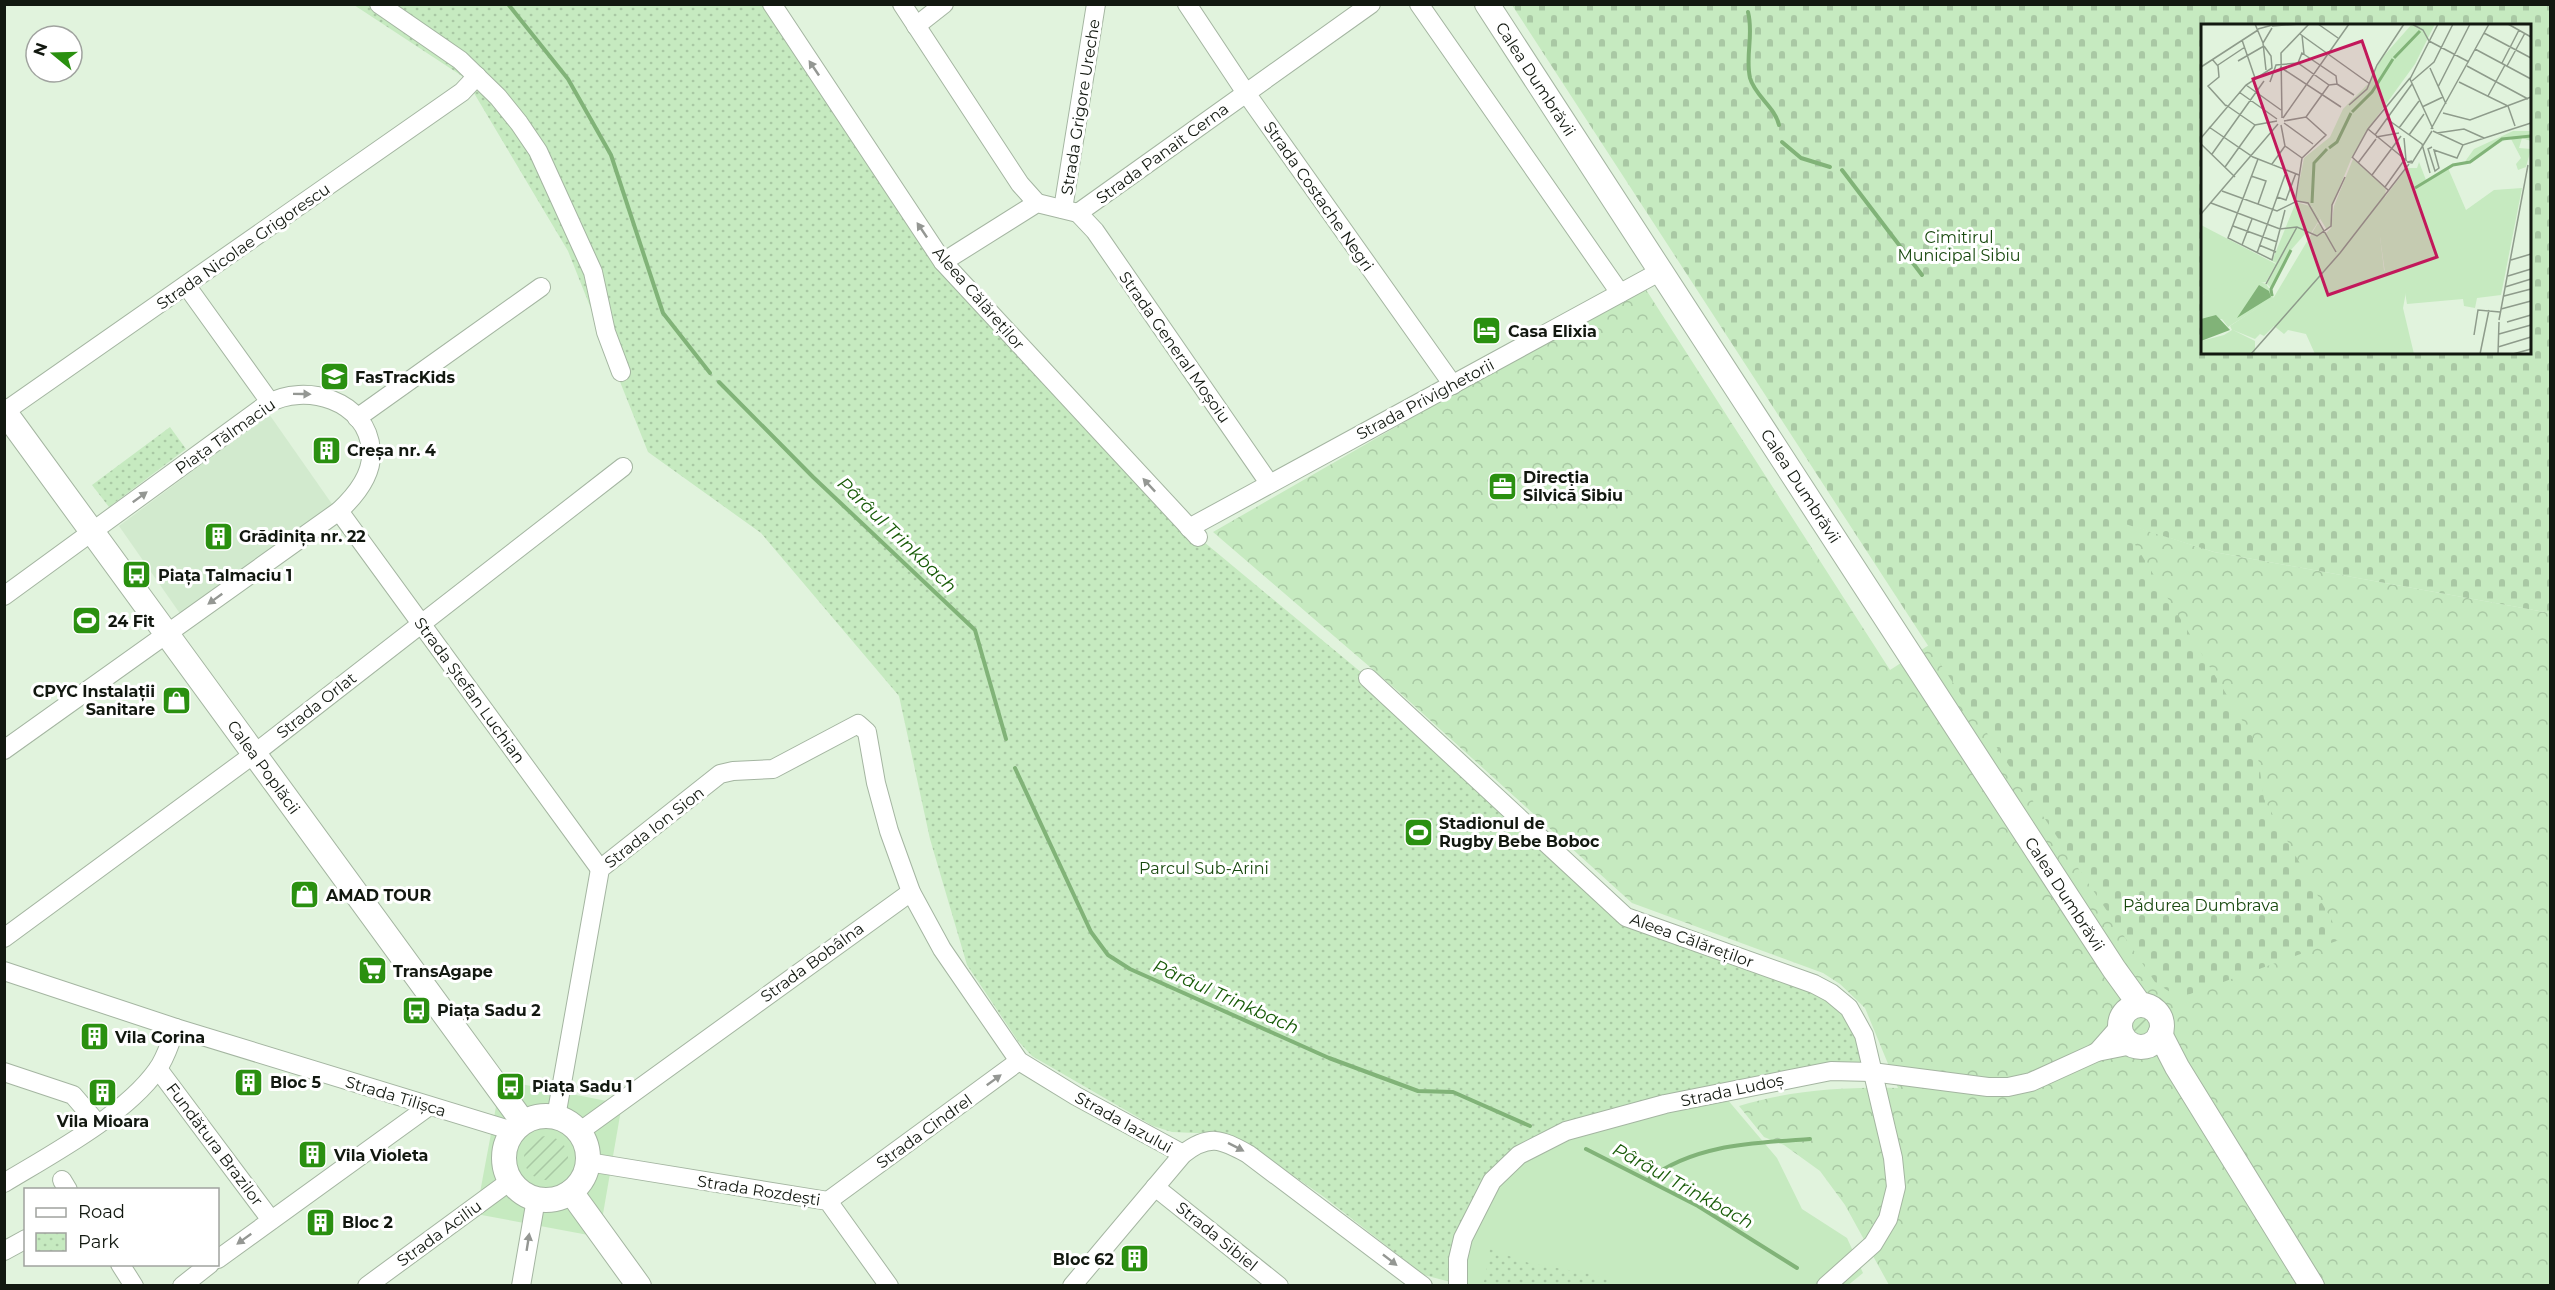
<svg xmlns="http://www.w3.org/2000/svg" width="2555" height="1290" font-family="Montserrat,sans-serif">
<defs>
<pattern id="forest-crowns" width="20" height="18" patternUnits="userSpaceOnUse" patternTransform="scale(1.5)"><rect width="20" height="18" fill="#c6eac0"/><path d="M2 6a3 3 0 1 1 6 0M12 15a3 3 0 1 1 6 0" fill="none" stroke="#a9c8a4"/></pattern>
<pattern id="cemetery-stones" width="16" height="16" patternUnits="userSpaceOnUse" patternTransform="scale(1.5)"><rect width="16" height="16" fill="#c6eac0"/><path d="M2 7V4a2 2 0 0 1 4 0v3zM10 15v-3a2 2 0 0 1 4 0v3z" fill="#a9c8a4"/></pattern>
<pattern id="park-dots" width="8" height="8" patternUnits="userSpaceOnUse" patternTransform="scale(1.5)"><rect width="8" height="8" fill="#c6eac0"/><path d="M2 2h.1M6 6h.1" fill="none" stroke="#a9c8a4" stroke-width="1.8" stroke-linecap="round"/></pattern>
<pattern id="garden-furrows" width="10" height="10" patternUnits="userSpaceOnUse" patternTransform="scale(1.5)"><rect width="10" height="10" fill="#c6eac0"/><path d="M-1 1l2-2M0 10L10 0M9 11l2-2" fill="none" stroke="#a9c8a4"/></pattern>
</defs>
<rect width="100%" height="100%" fill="#e1f3dd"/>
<polygon fill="#d2eace" points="269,414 332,504 181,615 119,526"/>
<g fill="#c6eac0">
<polygon points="501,1080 622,1104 599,1237 476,1214"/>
<polygon points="1721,1092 1777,1158 1802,1209 1847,1238 1863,1273 1847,1286 1460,1286 1461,1247 1519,1155"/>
</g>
<path fill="url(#forest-crowns)" d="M1643,285l247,385 231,-148 93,30 336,61v672h-661l-44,-80 -25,-34 -36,-26 -20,-8 -25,-31c52,-16 105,-19 159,-18l-33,-80 -25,-24 -17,-11 -191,-70 -233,-211 -186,-160z"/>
<path fill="url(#cemetery-stones)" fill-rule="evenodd" d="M1512,5h1038v608l-336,-61 -92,-29 134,220 8,56 78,140 -163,59 -24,-16 -228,-338zM2202,26h328v326h-328z"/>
<g fill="url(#park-dots)">
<polygon points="354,5 772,5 943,262 1198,537 1368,678 1617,910 1841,1000 1867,1061 1558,1135 1486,1189 1458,1284 1424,1275 1324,1197 1252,1147 1218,1134 1172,1132 1153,1126 1032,1056 1018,1041 967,965 930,839 899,696 761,533 648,452 568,251 465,78"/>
<polygon points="170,427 186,449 109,507 92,485"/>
<polygon points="1490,1249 1529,1263 1591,1274 1620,1285 1493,1285 1484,1282"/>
</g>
<g fill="url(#garden-furrows)">
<circle cx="2140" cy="1026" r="13"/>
<circle cx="546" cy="1158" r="22"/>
</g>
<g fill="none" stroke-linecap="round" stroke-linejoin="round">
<g stroke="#81b378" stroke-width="4">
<polyline points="508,4 568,79 611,155 663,313 710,373"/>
<path d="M1748,12c6,23 -3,43 2,66 5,18 25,29 29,47"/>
<polyline points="1782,142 1801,158 1830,167"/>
<polyline points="1842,170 1922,275"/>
<polyline points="719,382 813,477 975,630 1006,739"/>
<polyline points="1015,768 1091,932 1108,955 1130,969 1329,1058 1418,1091 1453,1092 1530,1126"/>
<polyline points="1586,1149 1698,1206 1797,1268"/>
<path d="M1649,1179c46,-35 105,-36 161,-40"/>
</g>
<defs>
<g id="minor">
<polyline points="379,4 460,60 498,97 519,123 538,151 593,272 606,332 621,372"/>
<polyline points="772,4 943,262 1198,537"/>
<polyline points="902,4 1020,184 1037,203"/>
<polyline points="1187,4 1246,93 1453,385"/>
<polyline points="1419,4 1620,293"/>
<polyline points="916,26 944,4"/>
<polyline points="1063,209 1096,4"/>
<polyline points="1078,213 1095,231 1269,483"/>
<polyline points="943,262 1037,203 1078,213 1371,4"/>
<polyline points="186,285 270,402"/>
<polyline points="4,412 462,92 477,76"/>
<polyline points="357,418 541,287"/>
<polyline points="339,511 600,869"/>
<polyline points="1189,528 1661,271"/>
<path d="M4,596l263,-192c38,-22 101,-4 104,47 2,23 -16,45 -32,60l-335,239"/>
<polyline points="1368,678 1626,917 1814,984 1831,993 1849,1008 1864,1035 1893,1158 1896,1187 1888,1219 1873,1244 1826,1286"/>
<polyline points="4,938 254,754 623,467"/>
<polyline points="4,971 176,1028 513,1131"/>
<polyline points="2097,1052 2120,1026"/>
<polyline points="158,1069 271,1220"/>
<polyline points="4,1072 73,1095 98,1124"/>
<polyline points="556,1117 600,869 720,774 733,771 773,769 858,724 867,732 876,783 889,831 911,892 942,949 1019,1061 1076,1096 1183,1154"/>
<polyline points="579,1132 911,892"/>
<polyline points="588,1162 828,1201 889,1286"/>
<polyline points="62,1180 68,1190"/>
<path d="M4,1183c48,-29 121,-68 153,-113 9,-12 13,-28 19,-42"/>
<polyline points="1155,1187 1279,1286"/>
<polyline points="828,1201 1019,1061"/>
<polyline points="4,1251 26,1239"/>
<polyline points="218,1259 428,1107"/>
<polyline points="120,1264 134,1286"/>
<polyline points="182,1286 210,1264"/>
<polyline points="367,1286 510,1181"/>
<polyline points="521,1286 536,1199"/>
<path d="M1072,1286l111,-132c26,-20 38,-15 65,0l175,132"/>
<polyline points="1458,1286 1458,1259 1463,1238 1492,1181 1519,1155 1566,1131 1665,1104 1831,1071 1872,1072 1988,1087 2008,1087 2031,1082 2097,1052 2132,1045"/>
</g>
<g id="major">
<polyline points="1487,4 2114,969 2140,1005"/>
<polyline points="4,411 523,1122"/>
<circle cx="2141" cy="1026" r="21"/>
<polyline points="2160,1034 2177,1067 2312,1286"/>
<circle cx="546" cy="1158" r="42"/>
<polyline points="571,1192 639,1286"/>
</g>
</defs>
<use href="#minor" stroke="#a4b5a1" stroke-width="20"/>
<use href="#major" stroke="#a4b5a1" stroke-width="26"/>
<use href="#minor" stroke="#fff" stroke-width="18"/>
<use href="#major" stroke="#fff" stroke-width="24"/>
</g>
<defs><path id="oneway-solid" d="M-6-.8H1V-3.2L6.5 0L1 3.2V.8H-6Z" transform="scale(1.5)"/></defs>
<g fill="#949793">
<use href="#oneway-solid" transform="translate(814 68) rotate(-124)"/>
<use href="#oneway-solid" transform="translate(922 230) rotate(-124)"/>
<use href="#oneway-solid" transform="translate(302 394) rotate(1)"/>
<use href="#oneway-solid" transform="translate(1149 485) rotate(-133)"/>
<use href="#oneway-solid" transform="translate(140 497) rotate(-36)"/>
<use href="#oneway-solid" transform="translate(215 599) rotate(144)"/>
<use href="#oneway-solid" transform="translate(994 1080) rotate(-36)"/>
<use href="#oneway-solid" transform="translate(1236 1147) rotate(27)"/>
<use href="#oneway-solid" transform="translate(244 1239) rotate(144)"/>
<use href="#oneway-solid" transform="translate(528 1242) rotate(-81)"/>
<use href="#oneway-solid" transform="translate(1390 1260) rotate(38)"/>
</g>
<defs>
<symbol id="hotel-square" viewBox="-11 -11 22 22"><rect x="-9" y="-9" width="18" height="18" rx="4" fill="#2a9010" stroke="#fff"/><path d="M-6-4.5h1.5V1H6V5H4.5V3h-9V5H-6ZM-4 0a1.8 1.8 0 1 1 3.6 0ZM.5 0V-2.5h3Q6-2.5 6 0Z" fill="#fff"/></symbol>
<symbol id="school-square" viewBox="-11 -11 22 22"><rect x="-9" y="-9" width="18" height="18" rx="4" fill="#2a9010" stroke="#fff"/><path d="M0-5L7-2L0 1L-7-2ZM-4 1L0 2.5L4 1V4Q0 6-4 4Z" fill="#fff"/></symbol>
<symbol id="building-square" viewBox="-11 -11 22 22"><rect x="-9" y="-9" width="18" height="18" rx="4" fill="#2a9010" stroke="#fff"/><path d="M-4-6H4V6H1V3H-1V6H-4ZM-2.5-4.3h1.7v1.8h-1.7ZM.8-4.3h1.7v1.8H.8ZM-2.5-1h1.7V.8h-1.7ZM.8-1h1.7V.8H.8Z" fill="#fff"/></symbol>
<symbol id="office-square" viewBox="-11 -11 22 22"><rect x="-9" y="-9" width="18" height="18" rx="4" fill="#2a9010" stroke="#fff"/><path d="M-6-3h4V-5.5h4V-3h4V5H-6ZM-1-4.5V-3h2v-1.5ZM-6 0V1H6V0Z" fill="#fff"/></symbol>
<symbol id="bus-square" viewBox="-11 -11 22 22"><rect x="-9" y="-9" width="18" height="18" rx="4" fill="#2a9010" stroke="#fff"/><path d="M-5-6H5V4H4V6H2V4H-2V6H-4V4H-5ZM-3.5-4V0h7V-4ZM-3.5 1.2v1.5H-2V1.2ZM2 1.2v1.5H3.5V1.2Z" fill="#fff"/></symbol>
<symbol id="stadium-square" viewBox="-11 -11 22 22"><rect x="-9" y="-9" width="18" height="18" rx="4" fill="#2a9010" stroke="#fff"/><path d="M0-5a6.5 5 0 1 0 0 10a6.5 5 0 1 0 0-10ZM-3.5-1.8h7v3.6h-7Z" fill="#fff"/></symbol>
<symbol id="shop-square" viewBox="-11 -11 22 22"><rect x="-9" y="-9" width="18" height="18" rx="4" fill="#2a9010" stroke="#fff"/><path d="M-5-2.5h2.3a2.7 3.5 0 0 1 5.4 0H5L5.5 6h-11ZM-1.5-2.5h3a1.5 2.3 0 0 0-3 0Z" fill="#fff"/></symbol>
<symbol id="supermarket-square" viewBox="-11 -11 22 22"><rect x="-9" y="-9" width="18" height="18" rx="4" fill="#2a9010" stroke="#fff"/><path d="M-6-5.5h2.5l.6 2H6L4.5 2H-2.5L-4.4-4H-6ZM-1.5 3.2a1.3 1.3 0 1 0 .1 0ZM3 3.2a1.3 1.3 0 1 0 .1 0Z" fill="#fff"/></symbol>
</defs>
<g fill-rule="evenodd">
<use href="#hotel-square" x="1470" y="314" width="33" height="33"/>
<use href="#school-square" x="318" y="360" width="33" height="33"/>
<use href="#building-square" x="310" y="434" width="33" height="33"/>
<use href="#office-square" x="1486" y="470" width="33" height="33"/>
<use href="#building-square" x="202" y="520" width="33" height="33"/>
<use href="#bus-square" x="120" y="558" width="33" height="33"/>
<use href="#stadium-square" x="70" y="604" width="33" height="33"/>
<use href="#shop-square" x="160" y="684" width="33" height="33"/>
<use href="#stadium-square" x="1402" y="816" width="33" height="33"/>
<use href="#shop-square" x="288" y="878" width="33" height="33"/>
<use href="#supermarket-square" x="356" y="954" width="33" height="33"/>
<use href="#bus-square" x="400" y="994" width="33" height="33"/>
<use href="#building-square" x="78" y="1020" width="33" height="33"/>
<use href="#building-square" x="232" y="1066" width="33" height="33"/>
<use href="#bus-square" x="494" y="1070" width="33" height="33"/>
<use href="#building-square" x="86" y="1076" width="33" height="33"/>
<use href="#building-square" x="296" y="1138" width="33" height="33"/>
<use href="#building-square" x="304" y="1206" width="33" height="33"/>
<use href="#building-square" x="1118" y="1242" width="33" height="33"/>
</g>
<g text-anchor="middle" stroke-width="6" stroke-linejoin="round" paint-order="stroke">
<g font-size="16" fill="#121810" stroke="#fff">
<text transform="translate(1536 79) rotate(57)" y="6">Calea Dumbrăvii</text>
<text transform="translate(1080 107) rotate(-81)" y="6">Strada Grigore Ureche</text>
<text transform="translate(1162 153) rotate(-36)" y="6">Strada Panait Cerna</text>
<text transform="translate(1319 196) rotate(55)" y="6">Strada Costache Negri</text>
<text transform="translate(243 246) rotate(-35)" y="6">Strada Nicolae Grigorescu</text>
<text transform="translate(979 298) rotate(49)" y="6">Aleea Călăreților</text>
<text transform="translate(1175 347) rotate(55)" y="6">Strada General Moșoiu</text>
<text transform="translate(1425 399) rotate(-28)" y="6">Strada Privighetorii</text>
<text transform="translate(225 436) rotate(-35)" y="6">Piața Tălmaciu</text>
<text transform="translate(1801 486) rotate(57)" y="6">Calea Dumbrăvii</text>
<text transform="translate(470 690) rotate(54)" y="6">Strada Ștefan Luchian</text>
<text transform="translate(316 705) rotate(-38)" y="6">Strada Orlat</text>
<text transform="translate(264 767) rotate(54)" y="6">Calea Poplăcii</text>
<text transform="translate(654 827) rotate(-38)" y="6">Strada Ion Sion</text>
<text transform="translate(2065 894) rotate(57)" y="6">Calea Dumbrăvii</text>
<text transform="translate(1692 940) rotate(20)" y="6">Aleea Călăreților</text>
<text transform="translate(812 962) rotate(-36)" y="6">Strada Bobâlna</text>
<text transform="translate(1732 1090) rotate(-12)" y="6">Strada Ludoș</text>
<text transform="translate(396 1096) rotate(17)" y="6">Strada Tilișca</text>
<text transform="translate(1124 1122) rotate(29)" y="6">Strada Iazului</text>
<text transform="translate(924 1131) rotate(-36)" y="6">Strada Cindrel</text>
<text transform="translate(215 1144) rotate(53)" y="6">Fundătura Brazilor</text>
<text transform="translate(759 1190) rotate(9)" y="6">Strada Rozdești</text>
<text transform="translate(439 1233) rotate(-36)" y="6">Strada Aciliu</text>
<text transform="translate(1217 1236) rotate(39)" y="6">Strada Sibiel</text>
</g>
<g font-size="16" fill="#17480d" stroke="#fff">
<text x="1959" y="243">Cimitirul<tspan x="1959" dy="18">Municipal Sibiu</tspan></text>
<text x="1204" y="874">Parcul Sub-Arini</text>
<text x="2201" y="911">Pădurea Dumbrava</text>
</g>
<g font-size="16" font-weight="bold" fill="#121810" stroke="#fff" text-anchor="start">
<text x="1508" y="337">Casa Elixia</text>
<text x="355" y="383">FasTracKids</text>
<text x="347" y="456">Creșa nr. 4</text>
<text x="1523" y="483">Direcția<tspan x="1523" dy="18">Silvică Sibiu</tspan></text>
<text x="239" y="542">Grădinița nr. 22</text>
<text x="158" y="581">Piața Talmaciu 1</text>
<text x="108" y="627">24 Fit</text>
<text x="155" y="697" text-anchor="end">CPYC Instalații<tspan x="155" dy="18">Sanitare</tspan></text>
<text x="1439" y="829">Stadionul de<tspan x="1439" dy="18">Rugby Bebe Boboc</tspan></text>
<text x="326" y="901">AMAD TOUR</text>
<text x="393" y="977">TransAgape</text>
<text x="437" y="1016">Piața Sadu 2</text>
<text x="115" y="1043">Vila Corina</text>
<text x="270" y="1088">Bloc 5</text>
<text x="532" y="1092">Piața Sadu 1</text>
<text x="103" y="1127" text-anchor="middle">Vila Mioara</text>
<text x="334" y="1161">Vila Violeta</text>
<text x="342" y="1228">Bloc 2</text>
<text x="1114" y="1265" text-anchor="end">Bloc 62</text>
</g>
<g font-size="18" font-style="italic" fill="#175b07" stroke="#fff">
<text transform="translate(897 535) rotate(44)" y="6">Pârâul Trinkbach</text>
<text transform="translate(1226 997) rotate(24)" y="6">Pârâul Trinkbach</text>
<text transform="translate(1683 1186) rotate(29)" y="6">Pârâul Trinkbach</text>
</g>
</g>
<g transform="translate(2201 24)">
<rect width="330" height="330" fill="#e1f3dd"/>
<path d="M95,178l17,5 7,12 -9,14 -6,1 -14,16 -20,38 -4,-4 9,-21 -4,-2z" fill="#c6eac0"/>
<path d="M152,135l33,29 -6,48 4,34 22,22 -3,16 11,46h-99l-9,-20 -18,-4 -4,4 -10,-8 -10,10 -4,-2 -5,5 -22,-9 22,11v13h-54v-13l23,-6 8,-5 -2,-4 44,-29 44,-74 8,10 5,-5 3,-22zM0,201l75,39 -10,18 -51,8 -14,7z" fill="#c6eac0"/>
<path d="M218,138l7,18 22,-12 18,42 28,-20 28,-2 -21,107 -24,3 -2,10 -11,-2 -1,-7 -56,5 -2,-12 -17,2 -8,-57 -29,30 -10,-12 66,-87h10z" fill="#c6eac0"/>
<path d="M211,0h23l-20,40 -47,65 -16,28 -20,48v19l-5,6 -14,-23 -17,-8 8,-41 26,-21 13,-28 26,-26 12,-24zM46,254l19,6 8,11 -2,4 -44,28 -6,-8h-21v-22l22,-13z" fill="#c6eac0"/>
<path d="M312,107h18v10l-9,-3 -3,10 12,1 -5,18 -8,3 -2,-6 5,-6 -11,-21 -46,26 10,-14z" fill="#c6eac0"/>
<path d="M58,261l10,6 2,6 -34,21zM15,291l14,15 -29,11v-22z" fill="#81b378"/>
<path fill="none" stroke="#81b378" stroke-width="3" d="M193,34l26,-27M151,88l20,-20 21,-33M128,124l8,-6 14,-29M214,164l38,-23 17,-3 32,-23 29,-3M111,179l2,-40 13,-14M71,272l-1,-7 20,-39"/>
<path fill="none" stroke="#8e9b8b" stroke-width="1.5" d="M54,0l8,19M117,0l20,14M211,0l11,6 6,11M307,0l23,13M71,2l28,-2M57,5l18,-5M283,9l47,25M99,10l70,50M101,11l2,19M41,16l13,38M228,17l40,21M274,25l56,30M101,29l34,23 1,8 -8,1 -31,-22zM11,35l6,7 1,11 -11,9 18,20M37,37l26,-15M301,39l17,-33M17,41l27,-18M266,42l61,33M306,42l18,-33M0,43l57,-37M79,43l61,40M229,44l16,36M65,46l-3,-27 9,-15M211,57l22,-19 19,-38M69,58l6,-17 22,-2M258,58l49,24 7,20M136,60l17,11M45,61l35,25M237,63l32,-63M38,68l38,27M287,72l17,-31M25,81l29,20M148,81l18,-16 10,-24 27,-41M221,83l21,-10M242,89l27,7 61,-23M105,93l23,-32M81,94l-1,-65 28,-29M82,94l66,-94M186,95l35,25 8,29M83,97l22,-4 20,18 -24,23 -7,45M83,99l29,21M8,103l44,30 46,18M198,104l20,-27M167,105l39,32M230,105l58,-105M232,105l-23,-50 28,-55M232,107l30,14 68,-22M236,109l27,-4 20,9M174,111l37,-51M208,111l15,-21M175,113l23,-4M0,114l45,-53 26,-17 -1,-12 -7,-10M203,114l2,22M0,120l34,33M84,122l17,12M231,123l-4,2 7,22 4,-3 -5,-18 23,8 6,-13M11,130l52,-73M151,133l36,33M151,134l16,-29 42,-51M57,135l-30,79 44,22 13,-50M211,137l-5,1 5,1 20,-32M157,139l18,-24M71,140l13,-18 -4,-21M24,143l30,-42 22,-4M171,151l29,-39M50,152l15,5 -8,23M184,163l20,-28M21,167l55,20 20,-10 11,2 28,49M76,173l9,3 10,-27M10,179l69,26 17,-2 20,9 14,-10 1,-21 13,-28M0,190l77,-90M32,202l44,16M41,221l10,-26M58,221l17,7M56,229l28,-78M310,236l20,-6M307,252l23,-7M65,260l31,-57M304,263l26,-8M303,272l27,-7M300,285l30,-8M298,296l29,-155M306,298l24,-7M298,310l32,-9M273,311l4,-25 22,2M297,323l33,-10M50,330l89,-101 69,-89M279,330l9,-44M297,330l1,-32M312,330l18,-5"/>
<path fill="#c2185b" fill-opacity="0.15" stroke="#c2185b" stroke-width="3" d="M161,17l75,216 -109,38 -75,-216z"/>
<rect width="330" height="330" fill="none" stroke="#121810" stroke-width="3"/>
</g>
<rect width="2555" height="1290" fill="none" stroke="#121810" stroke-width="12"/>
<rect x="24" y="1188" width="195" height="78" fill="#ffffff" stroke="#a0a39f" stroke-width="1.5"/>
<rect x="36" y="1208" width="30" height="9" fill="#ffffff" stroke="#a0a39f" stroke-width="1.5"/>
<text x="78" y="1218" font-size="18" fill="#121810">Road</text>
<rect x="36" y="1233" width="30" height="18" fill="url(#park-dots)" stroke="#a0a39f" stroke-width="1.5"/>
<text x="78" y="1248" font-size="18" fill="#121810">Park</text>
<g transform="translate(54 54) rotate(289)"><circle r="28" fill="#ffffff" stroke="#a0a39f" stroke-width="1.5"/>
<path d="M0-4.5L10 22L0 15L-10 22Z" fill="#2a9010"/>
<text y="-9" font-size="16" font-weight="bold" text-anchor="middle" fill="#121810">N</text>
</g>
</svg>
